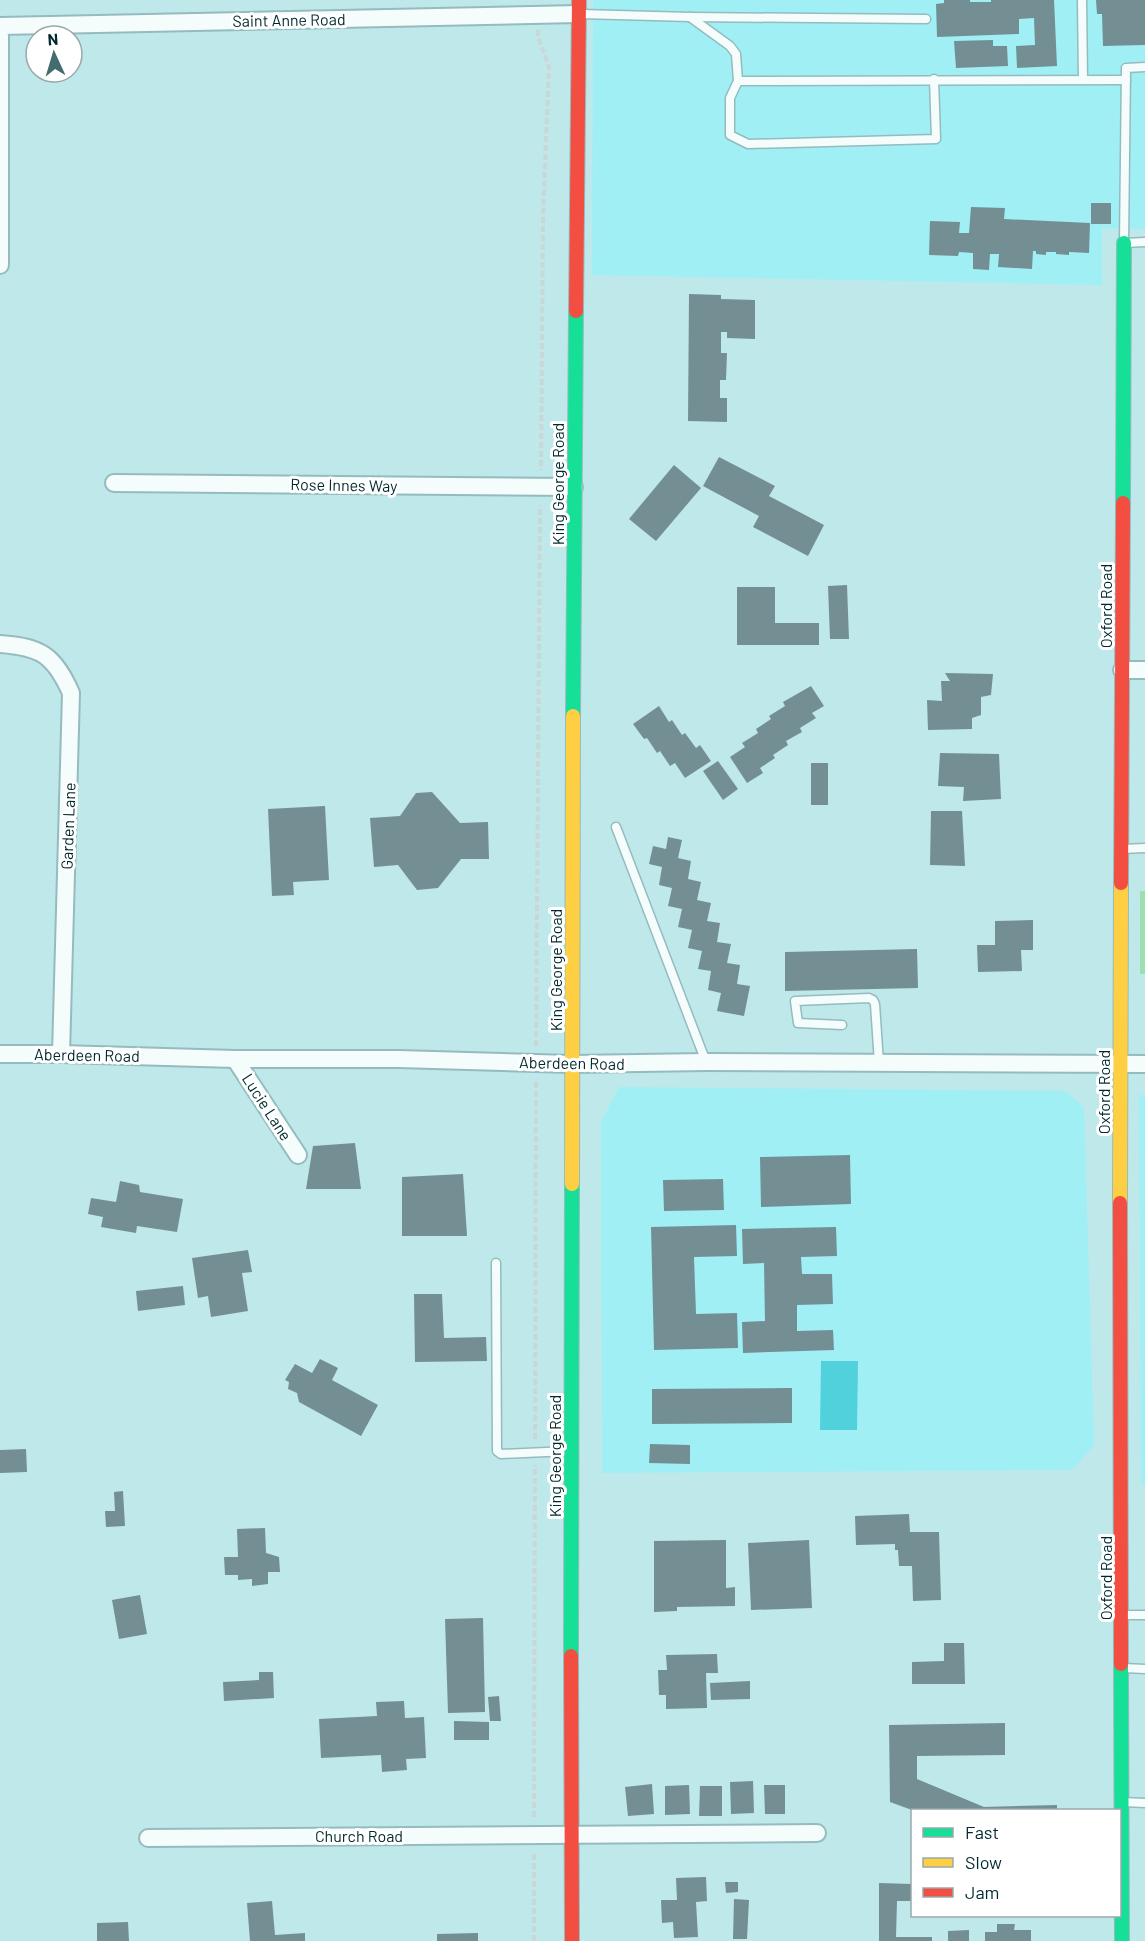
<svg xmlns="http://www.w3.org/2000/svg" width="1145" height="1941" font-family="Barlow,sans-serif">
<rect width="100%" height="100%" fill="#bfe8eb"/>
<g fill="#a0eff5">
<polygon points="593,0 1145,0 1145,229 1102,228 1102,285 592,275"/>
<polygon points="619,1087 1066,1091 1084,1108 1094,1445 1072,1470 602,1473 601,1122"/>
<polygon points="1139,1095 1145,1095 1145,1484 1141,1484"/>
</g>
<rect fill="#9ce0b0" x="1140" y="891" width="5" height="83"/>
<polygon fill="#50d1db" points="821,1361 858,1361 857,1430 820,1430"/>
<g fill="#738f94">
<polygon points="944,0 970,0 970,2 991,2 991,0 1054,0 1057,66 1017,68 1016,46 1035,45 1034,18 1019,19 1019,34 937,37 936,4 944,3"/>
<polygon points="1096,0 1145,0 1145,45 1103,46 1102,14 1097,14"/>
<polygon points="993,40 993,46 1007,46 1008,66 956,68 954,41"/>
<rect x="1091" y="203" width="20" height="21"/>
<polygon points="971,207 1005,208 1004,219 1090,223 1089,253 1069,252 1069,255 1056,254 1056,252 1046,252 1046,255 1036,254 1036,251 1033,251 1032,269 998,267 999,254 990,254 989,270 973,269 973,253 959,252 958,256 929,255 930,221 960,222 959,233 969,233"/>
<polygon points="689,294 721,295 721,299 755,300 755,339 727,338 727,332 721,332 721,353 727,353 726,380 720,380 720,398 727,398 727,422 688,421"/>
<polygon points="719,457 775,486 769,496 824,525 808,556 753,527 759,516 703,486"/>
<polygon points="674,465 701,488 656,541 629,519"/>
<polygon points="847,585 849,639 830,639 828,586"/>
<polygon points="737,587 775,587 775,623 819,623 819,645 737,645"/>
<polygon points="945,673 993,674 991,695 981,697 981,715 972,718 972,729 928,730 927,700 942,701 941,681 950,681"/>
<polygon points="811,686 824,706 812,713 816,718 800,728 802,732 786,741 788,745 773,755 775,758 760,768 763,773 747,783 730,757 745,747 742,743 758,733 756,729 771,719 769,716 785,706 783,702"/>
<polygon points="659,706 669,722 672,720 682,735 685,733 696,748 700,745 711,761 685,778 675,763 670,766 660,751 657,753 647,738 644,739 633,724"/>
<polygon points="940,753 999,754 1001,799 963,801 964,787 938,786"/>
<polygon points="718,761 738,789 723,800 703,771"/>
<rect x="811" y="763" width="17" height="42"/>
<polygon points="432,792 460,823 488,822 489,859 461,859 438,888 417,890 398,865 374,867 370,818 400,816 416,793"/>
<polygon points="325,806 329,880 293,882 294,895 272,896 268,809"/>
<polygon points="931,811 962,811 965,866 930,865"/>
<polygon points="668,837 682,840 678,858 691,861 688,879 701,882 697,900 711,903 707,921 720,923 717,942 731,944 727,963 740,965 737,984 750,986 744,1016 717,1011 721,993 708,990 711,971 698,969 702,951 688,948 692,930 678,927 682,909 668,906 672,888 659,885 662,867 649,864 653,846 666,849"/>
<polygon points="1033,920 1033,950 1021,950 1022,971 978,972 977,945 995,945 995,921"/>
<polygon points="917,949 918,988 785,991 785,952"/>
<polygon points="355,1143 361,1189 306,1189 313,1146"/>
<polygon points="850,1155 851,1204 761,1207 760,1157"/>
<polygon points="463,1174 467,1236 402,1236 402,1177"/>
<polygon points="723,1179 724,1210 664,1211 663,1180"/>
<polygon points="120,1181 139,1185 140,1192 183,1199 177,1232 137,1226 136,1233 101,1227 103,1217 88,1214 91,1198 116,1202"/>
<polygon points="736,1225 737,1256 694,1257 696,1314 737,1313 738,1348 654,1350 651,1227"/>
<polygon points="836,1227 837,1256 801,1257 802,1274 832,1274 833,1304 797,1305 797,1331 833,1330 834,1350 743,1353 742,1322 765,1321 764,1263 743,1264 742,1229"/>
<polygon points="248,1250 252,1272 242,1273 248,1311 211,1317 208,1296 198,1298 192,1258"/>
<polygon points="183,1286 185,1305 138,1311 136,1291"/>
<polygon points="414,1294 442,1294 444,1338 486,1337 487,1361 415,1362"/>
<polygon points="320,1359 338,1368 332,1380 378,1405 361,1436 299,1402 297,1393 288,1389 289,1382 285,1380 295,1364 312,1373"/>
<polygon points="792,1388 792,1423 652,1424 652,1389"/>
<polygon points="650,1444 690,1445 690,1464 649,1463"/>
<polygon points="26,1449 27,1472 0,1473 0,1450"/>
<polygon points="123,1491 125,1526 106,1527 105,1511 115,1511 114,1492"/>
<polygon points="909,1514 910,1532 939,1532 941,1600 913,1601 912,1566 899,1566 898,1550 895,1550 895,1544 856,1545 855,1516"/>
<polygon points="265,1528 266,1553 279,1557 280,1572 268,1572 268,1584 252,1586 252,1579 238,1580 238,1575 225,1575 224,1557 238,1557 237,1529"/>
<polygon points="726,1540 726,1588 735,1587 735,1606 677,1607 677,1611 654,1612 654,1541"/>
<polygon points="809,1540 812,1608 751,1610 748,1543"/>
<polygon points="140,1595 147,1634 119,1639 112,1600"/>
<polygon points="483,1618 485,1712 448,1713 445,1619"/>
<polygon points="944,1643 964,1643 965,1684 912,1684 912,1662 944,1661"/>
<polygon points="717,1654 718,1673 706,1673 707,1708 666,1709 666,1695 659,1695 658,1670 667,1670 666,1655"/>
<polygon points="259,1672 273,1672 274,1698 224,1701 223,1682 259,1680"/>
<polygon points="750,1681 750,1699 711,1700 710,1683"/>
<polygon points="499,1696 501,1721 490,1721 488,1697"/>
<polygon points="404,1701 405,1718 424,1717 426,1758 406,1759 407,1770 382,1772 381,1755 321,1758 319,1719 377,1716 376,1702"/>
<polygon points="454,1721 489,1722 489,1740 454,1740"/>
<polygon points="1005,1723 1005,1755 917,1756 917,1779 984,1807 1057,1805 1057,1810 912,1810 890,1802 889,1725"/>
<polygon points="753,1781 754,1813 731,1814 730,1782"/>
<polygon points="652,1784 654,1814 628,1816 625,1787"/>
<polygon points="689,1785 690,1814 665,1815 665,1786"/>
<polygon points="764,1785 785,1785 785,1814 765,1814"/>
<polygon points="700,1786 722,1786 722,1816 699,1816"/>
<polygon points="706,1877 707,1901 696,1902 698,1937 674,1938 673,1922 662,1923 661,1900 677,1900 676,1878"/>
<polygon points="725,1882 738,1882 738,1892 726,1893"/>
<polygon points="879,1883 912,1884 912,1901 897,1901 896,1937 932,1937 932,1941 879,1941"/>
<polygon points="734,1899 749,1900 747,1939 733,1939"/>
<polygon points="272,1901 275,1935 305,1933 305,1941 250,1941 247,1903"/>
<polygon points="128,1922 129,1941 97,1941 97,1923"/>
<polygon points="997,1924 1015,1924 1014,1930 1031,1930 1031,1941 985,1941 985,1932 997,1932"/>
<polygon points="969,1930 969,1941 948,1941 948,1931"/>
<polygon points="478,1933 478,1941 437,1941 437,1934"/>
</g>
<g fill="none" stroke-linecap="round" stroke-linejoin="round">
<defs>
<g id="lane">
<polyline points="1082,0 1083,80"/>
<polyline points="581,14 690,17 926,19"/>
<polyline points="690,17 730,46 736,54 738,81 1126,80"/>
<polyline points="1145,67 1126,68 1124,243 1145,242"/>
<polyline points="738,81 730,98 730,135 748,144 936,139 934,79"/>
<polyline points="616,827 706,1062"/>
<polyline points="1122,849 1145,848"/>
<polyline points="842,1025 798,1023 795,1001 869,998 873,1000 875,1004 879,1063"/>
<polyline points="496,1263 497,1451 501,1454 568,1451"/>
<polyline points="1123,1615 1145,1615"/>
<polyline points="1124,1668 1145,1669"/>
<polyline points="1123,1802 1145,1803"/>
</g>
<g id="street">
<polyline points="0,26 579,14"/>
<polyline points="0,36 0,265"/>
<polyline points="114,483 574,487"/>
<path d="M0,644c41,3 54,11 71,49l-10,361"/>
<polyline points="1122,670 1145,670"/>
<polyline points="0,1054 61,1054 235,1059 399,1059 572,1064 706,1062 1145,1064"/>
<polyline points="235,1059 298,1155"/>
<polyline points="148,1838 817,1833"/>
</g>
<g id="fast">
<polyline points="1123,503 1124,243"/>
<polyline points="573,716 576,311"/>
<polyline points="571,1656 572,1184"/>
<polyline points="1121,1664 1122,1941"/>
</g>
<g id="slow">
<polyline points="572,1184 573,716"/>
<polyline points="1120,1203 1121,883"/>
</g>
<g id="jam">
<polyline points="576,311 579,0"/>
<polyline points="1121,883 1123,503"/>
<polyline points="1120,1203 1121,1664"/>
<polyline points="571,1656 572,1941"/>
</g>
</defs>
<use href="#lane" stroke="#95bbbe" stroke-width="11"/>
<use href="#street" stroke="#95bbbe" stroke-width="20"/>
<use href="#fast" stroke="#95bbbe" stroke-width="16"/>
<use href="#slow" stroke="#95bbbe" stroke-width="16"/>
<use href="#jam" stroke="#95bbbe" stroke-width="16"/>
<g stroke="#c9d7d7" stroke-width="4" stroke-dasharray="6 3" stroke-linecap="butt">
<polyline points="538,30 538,37 549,67 543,216 541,470"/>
<polyline points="536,1046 540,505"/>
<polyline points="535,1439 536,1081"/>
<polyline points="534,1817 535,1465"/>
<polyline points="534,1941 534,1852"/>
</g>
<use href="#lane" stroke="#f5fcfc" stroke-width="8"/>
<use href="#street" stroke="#f5fcfc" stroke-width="16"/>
<use href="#fast" stroke="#16e098" stroke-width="14"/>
<use href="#slow" stroke="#ffcf43" stroke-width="14"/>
<use href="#jam" stroke="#f24e42" stroke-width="14"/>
</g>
<g text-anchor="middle" stroke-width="6" stroke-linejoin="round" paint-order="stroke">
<g font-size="16" fill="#00292d" stroke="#fff">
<text transform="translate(289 20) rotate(-1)" y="6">Saint Anne Road</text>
<text transform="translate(558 484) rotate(-90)" y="6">King George Road</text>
<text transform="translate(344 485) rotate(1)" y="6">Rose Innes Way</text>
<text transform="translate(1106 606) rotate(-90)" y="6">Oxford Road</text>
<text transform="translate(68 826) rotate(-88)" y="6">Garden Lane</text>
<text transform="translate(556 970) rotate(-90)" y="6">King George Road</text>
<text transform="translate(87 1055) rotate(1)" y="6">Aberdeen Road</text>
<text transform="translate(572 1063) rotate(1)" y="6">Aberdeen Road</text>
<text transform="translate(1104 1092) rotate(-90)" y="6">Oxford Road</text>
<text transform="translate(267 1107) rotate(57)" y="6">Lucie Lane</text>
<text transform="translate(555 1456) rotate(-90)" y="6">King George Road</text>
<text transform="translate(1106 1578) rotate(-90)" y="6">Oxford Road</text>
<text x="359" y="1842">Church Road</text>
</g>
</g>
<rect x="911" y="1809" width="210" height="108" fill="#ffffff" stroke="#99a9ab" stroke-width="1.5"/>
<rect x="923" y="1828" width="30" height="9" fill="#16e098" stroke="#99a9ab" stroke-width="1.5"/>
<text x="965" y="1839" font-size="18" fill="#00292d">Fast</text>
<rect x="923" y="1858" width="30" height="9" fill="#ffcf43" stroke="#99a9ab" stroke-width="1.5"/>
<text x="965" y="1869" font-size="18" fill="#00292d">Slow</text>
<rect x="923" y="1888" width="30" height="9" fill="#f24e42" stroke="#99a9ab" stroke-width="1.5"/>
<text x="965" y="1899" font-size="18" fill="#00292d">Jam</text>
<g transform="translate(54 54) rotate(356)"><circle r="28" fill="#ffffff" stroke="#99a9ab" stroke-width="1.5"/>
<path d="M0-4.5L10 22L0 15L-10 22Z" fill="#436c70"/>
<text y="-9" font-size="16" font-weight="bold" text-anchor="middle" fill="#00292d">N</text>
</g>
</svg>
